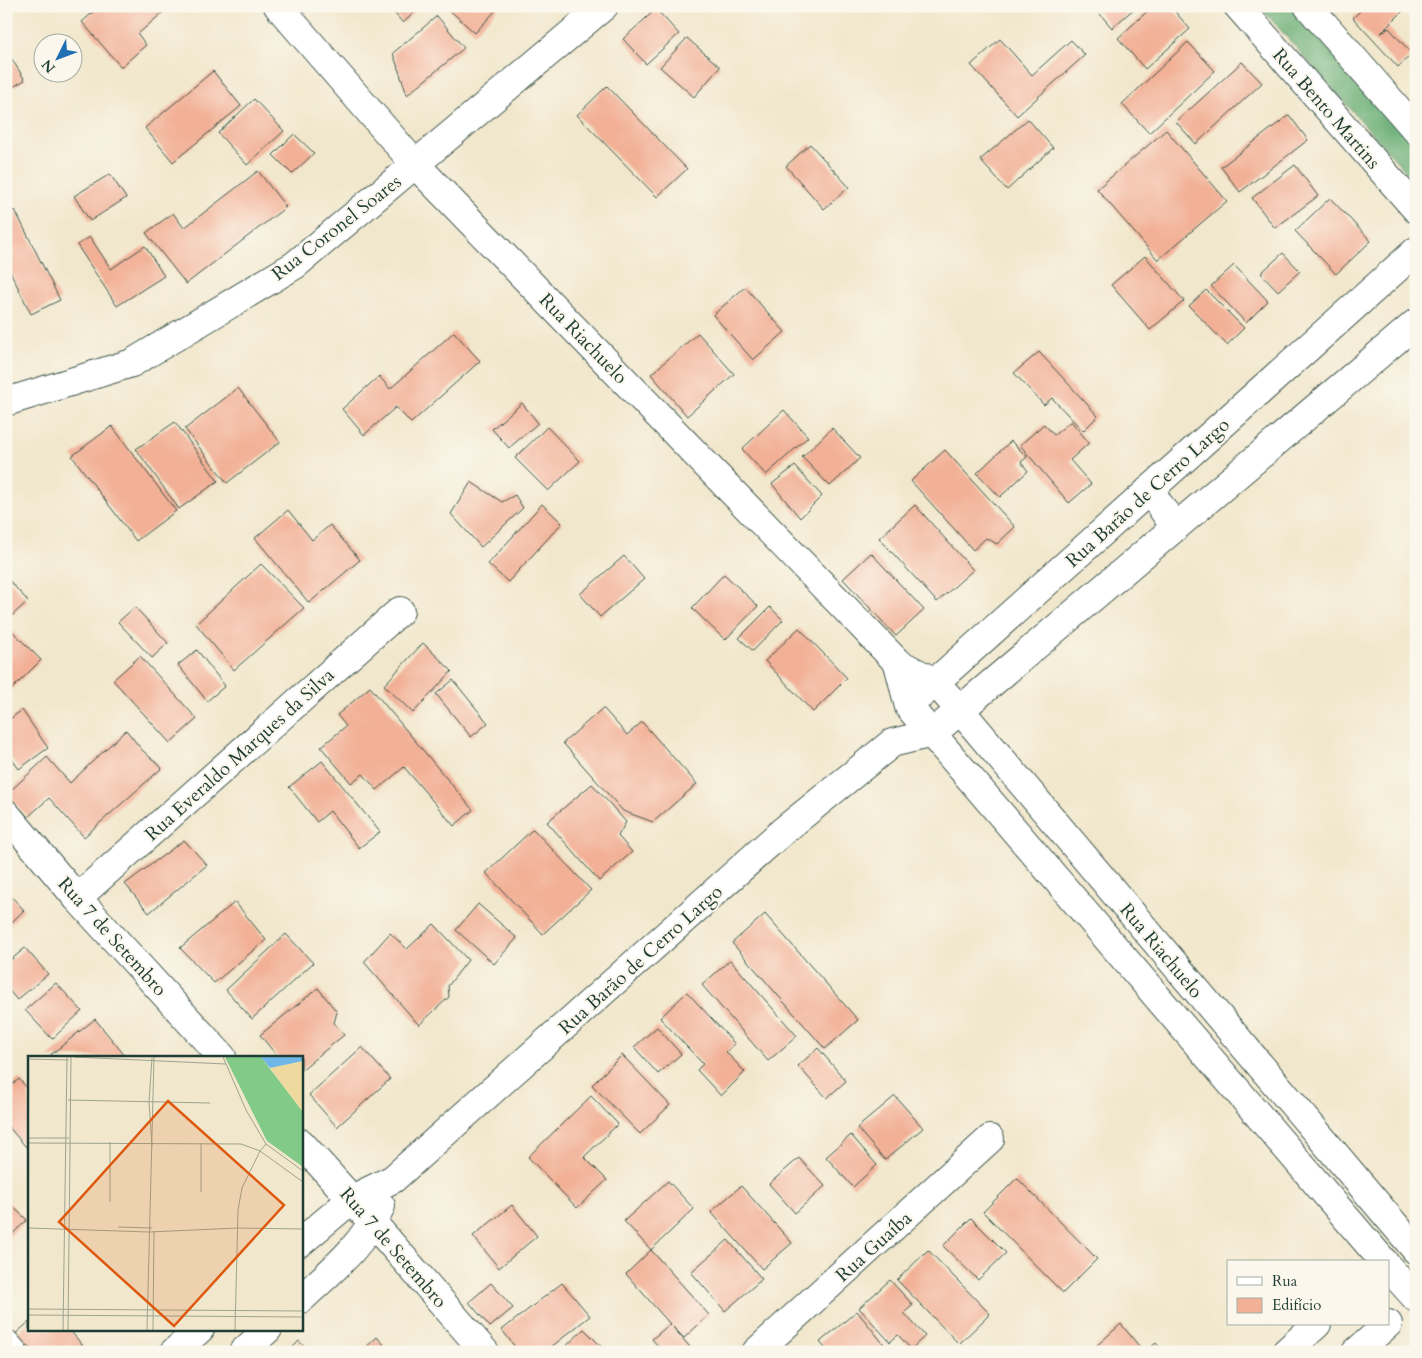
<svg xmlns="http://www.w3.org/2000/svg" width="1422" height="1358" font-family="Cardo,serif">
<rect width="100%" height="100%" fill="#fbf7ec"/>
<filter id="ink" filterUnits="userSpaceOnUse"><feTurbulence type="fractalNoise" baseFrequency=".02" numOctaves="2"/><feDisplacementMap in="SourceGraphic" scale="10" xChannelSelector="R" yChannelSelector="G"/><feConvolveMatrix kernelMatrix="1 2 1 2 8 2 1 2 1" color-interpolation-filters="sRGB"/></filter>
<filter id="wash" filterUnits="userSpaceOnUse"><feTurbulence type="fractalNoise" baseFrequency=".0096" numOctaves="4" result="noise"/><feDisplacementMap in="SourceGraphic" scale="20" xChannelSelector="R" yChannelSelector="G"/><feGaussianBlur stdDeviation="1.12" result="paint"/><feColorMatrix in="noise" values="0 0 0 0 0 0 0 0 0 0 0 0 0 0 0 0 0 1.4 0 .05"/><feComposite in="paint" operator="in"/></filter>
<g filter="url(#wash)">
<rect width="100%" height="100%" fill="#f1e7cc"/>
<polygon fill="#69ae74" stroke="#447654" points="1259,6 1298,6 1416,140 1416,183"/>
<g id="blocks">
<g fill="#f2b197">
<polygon points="100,6 170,6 138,34 146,45 121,67 82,22"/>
<polygon points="388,6 421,6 403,23"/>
<polygon points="445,6 496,6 498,8 475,33"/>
<polygon points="1093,6 1137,6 1112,28"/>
<polygon points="1153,6 1170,6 1190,29 1145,69 1118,38"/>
<polygon points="1365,6 1408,6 1380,34 1389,28 1412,54 1398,67 1353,18"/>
<polygon points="656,9 679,34 646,64 623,39"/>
<polygon points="437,16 464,48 407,95 393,53"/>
<polygon points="687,38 720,67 694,97 660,67"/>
<polygon points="1000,39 1032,75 1071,40 1085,55 1017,116 971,65"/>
<polygon points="1188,42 1215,71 1149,133 1122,104"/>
<polygon points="6,50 25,80 6,91"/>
<polygon points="1242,62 1262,83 1196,144 1176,122"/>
<polygon points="213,71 241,106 173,162 145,128"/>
<polygon points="607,86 687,169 657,197 577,115"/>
<polygon points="254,99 284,131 247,165 218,133"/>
<polygon points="1289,115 1308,140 1240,192 1221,167"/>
<polygon points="1028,119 1053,148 1007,190 980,160"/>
<polygon points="1166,130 1227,201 1158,260 1097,189"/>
<polygon points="294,134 314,153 292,174 273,155"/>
<polygon points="810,144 849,187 824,209 786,166"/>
<polygon points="1295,165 1318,196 1275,228 1252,198"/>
<polygon points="258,171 286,207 186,284 146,233 173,213 184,228"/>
<polygon points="110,174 126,198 90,221 74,196"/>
<polygon points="1330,198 1371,241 1336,274 1295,231"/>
<polygon points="15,210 60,300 31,314 6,263 6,214"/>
<polygon points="90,237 111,269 145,246 164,276 117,306 77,245"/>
<polygon points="1283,253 1300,271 1278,291 1261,273"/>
<polygon points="1145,256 1184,301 1150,330 1111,285"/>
<polygon points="1234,265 1268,301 1246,323 1211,286"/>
<polygon points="745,287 785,332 753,360 713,315"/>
<polygon points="1206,290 1244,328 1227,345 1189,306"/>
<polygon points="454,332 480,361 411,423 396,407 364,435 342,409 379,376 390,389"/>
<polygon points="698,333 734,374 687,416 651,374"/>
<polygon points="1039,352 1098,416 1083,431 1052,398 1044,405 1014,373"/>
<polygon points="238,388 280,442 227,483 185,429"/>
<polygon points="522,403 538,423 509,448 492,429"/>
<polygon points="784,410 808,437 766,475 742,449"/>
<polygon points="1071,421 1089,443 1070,460 1091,484 1069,503 1020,445 1044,424 1054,435"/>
<polygon points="175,422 218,481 179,509 136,449"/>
<polygon points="112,426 176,511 136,541 72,456"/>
<polygon points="547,427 580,461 548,491 515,458"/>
<polygon points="832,428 860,458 830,486 802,457"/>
<polygon points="1011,441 1027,457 1021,462 1028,471 1000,497 977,473"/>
<polygon points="945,450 1015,527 997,544 986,538 973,550 911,481"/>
<polygon points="795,466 822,496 800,518 772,484"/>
<polygon points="471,482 502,502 515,495 523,508 481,547 451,514"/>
<polygon points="542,504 562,523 508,582 488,564"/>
<polygon points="915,505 973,570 937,602 879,538"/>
<polygon points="288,510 312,540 330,525 360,560 309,603 255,538"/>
<polygon points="871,553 924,610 896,636 843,579"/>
<polygon points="624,556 644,579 600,617 580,594"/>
<polygon points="261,564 304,608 234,670 196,624"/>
<polygon points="724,574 758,606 725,640 692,608"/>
<polygon points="6,577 28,601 6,621"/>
<polygon points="135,607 168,643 152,658 118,622"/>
<polygon points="770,607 783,620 753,651 739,638"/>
<polygon points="799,628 847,678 813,712 765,661"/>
<polygon points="10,629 41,660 6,695 6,633"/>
<polygon points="423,643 452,671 413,713 384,685"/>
<polygon points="197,650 225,686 207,701 178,665"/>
<polygon points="140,656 197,719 170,743 113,680"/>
<polygon points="453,680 488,723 471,737 436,694"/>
<polygon points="370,687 473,810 454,826 404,767 377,790 363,774 351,783 321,747 346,726 337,715"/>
<polygon points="603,708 627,735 642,722 697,784 653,822 623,811 563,743"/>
<polygon points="22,710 48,748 19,769 6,751 6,722"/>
<polygon points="126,730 142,750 162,768 84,837 49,798 28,817 7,794 47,757 70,783"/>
<polygon points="322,761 380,832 359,848 330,811 317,822 289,787"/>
<polygon points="592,784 626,822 618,836 632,852 599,881 547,822"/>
<polygon points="533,829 591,890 543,934 486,873"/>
<polygon points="184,840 207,865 149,913 125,884"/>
<polygon points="6,891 24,910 6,928"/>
<polygon points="235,902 266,940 214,983 180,948"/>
<polygon points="478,904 517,938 494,964 456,930"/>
<polygon points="765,914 858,1020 825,1049 732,943"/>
<polygon points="434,924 468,960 448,986 449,997 419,1025 364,962 390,933 407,949"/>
<polygon points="286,934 313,963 252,1019 226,990"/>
<polygon points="25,948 48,974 17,1000 6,987 6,964"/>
<polygon points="730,960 797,1036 768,1061 702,985"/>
<polygon points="56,983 82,1011 52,1039 25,1010"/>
<polygon points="318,988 337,1012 334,1023 344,1035 301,1070 301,1057 278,1057 260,1035"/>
<polygon points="687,992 735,1044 726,1052 745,1072 721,1096 697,1070 703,1064 660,1018"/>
<polygon points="95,1019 126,1057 48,1057"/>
<polygon points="657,1027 681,1054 658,1074 634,1047"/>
<polygon points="362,1047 390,1079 337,1127 309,1095"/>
<polygon points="818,1048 846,1081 827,1098 798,1066"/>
<polygon points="622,1055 670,1105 640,1134 592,1085"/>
<polygon points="19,1079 29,1090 29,1144 26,1147 6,1124 6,1090"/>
<polygon points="591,1096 618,1124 584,1157 607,1180 577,1208 528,1157"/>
<polygon points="895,1096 923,1128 885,1160 857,1128"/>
<polygon points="851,1135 877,1165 853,1187 826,1157"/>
<polygon points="799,1158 825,1186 795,1213 769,1184"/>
<polygon points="1017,1178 1097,1259 1063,1293 983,1212"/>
<polygon points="668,1181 694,1209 651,1250 624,1221"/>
<polygon points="741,1186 792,1243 762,1269 711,1212"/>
<polygon points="6,1200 27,1220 6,1240"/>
<polygon points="512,1205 537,1236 499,1268 473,1236"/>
<polygon points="971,1218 1006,1253 978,1280 943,1246"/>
<polygon points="728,1240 762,1279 725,1311 691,1272"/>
<polygon points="651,1250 709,1315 684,1338 673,1327 694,1352 663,1352 652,1339 670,1324 626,1274"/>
<polygon points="928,1250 990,1314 959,1344 897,1280"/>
<polygon points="890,1280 913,1305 904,1313 925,1336 911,1349 898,1335 890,1342 859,1308"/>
<polygon points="491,1283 513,1308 490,1327 469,1302"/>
<polygon points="562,1283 590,1316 545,1352 519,1352 502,1330"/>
<polygon points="857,1311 890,1352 828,1352 820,1342"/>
<polygon points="29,1322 29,1329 69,1329 83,1346 76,1352 36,1352 13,1336"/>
<polygon points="1121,1324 1144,1352 1097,1352 1094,1348"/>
<polygon points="584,1329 607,1352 560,1352"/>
<polygon points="377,1337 390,1352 361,1352"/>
<polygon points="299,1341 309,1352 288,1352"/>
<polygon points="1156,1343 1164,1352 1145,1352"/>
</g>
</g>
</g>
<g filter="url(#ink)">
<use href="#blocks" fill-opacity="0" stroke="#3e564b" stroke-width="1"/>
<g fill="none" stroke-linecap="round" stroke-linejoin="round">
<defs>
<g id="minor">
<polyline points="278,6 415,164 898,663 935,682 960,710 1416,1250"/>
<polyline points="1238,6 1416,209"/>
<polyline points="1308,6 1416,130"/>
<polyline points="6,402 132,363 295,265 604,6"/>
<polyline points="1149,490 1175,527"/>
<polyline points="898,663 909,707 1384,1262"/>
<polyline points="922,694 1416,251"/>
<polyline points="6,814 77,898 222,1057"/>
<polyline points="77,898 400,611"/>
<polyline points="301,1143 373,1223 485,1352"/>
<polyline points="301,1242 352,1199 393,1179 783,831 892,743 933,733 1416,323"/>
<polyline points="1388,1267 1416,1298"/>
<path d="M301,1299c32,-30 61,-52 80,-93"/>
<polyline points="6,1344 13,1352"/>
<polyline points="174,1352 200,1329"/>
<polyline points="243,1352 268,1329"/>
<polyline points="756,1352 990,1139"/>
<polyline points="1286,1352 1317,1324"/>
<polyline points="1356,1352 1388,1324"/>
</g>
</defs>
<use href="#minor" stroke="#3e564b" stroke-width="30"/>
<use href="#minor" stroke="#fff" stroke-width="28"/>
</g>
</g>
<g text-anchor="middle" stroke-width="4" stroke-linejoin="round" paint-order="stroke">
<g font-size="19" fill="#1f3d34" stroke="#fbf7ec">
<text transform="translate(1327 108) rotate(49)" y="7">Rua Bento Martins</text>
<text transform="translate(336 227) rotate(-38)" y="7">Rua Coronel Soares</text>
<text transform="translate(584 338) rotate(46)" y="7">Rua Riachuelo</text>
<text transform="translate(1147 492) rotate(-42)" y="7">Rua Barão de Cerro Largo</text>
<text transform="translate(239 754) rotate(-42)" y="7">Rua Everaldo Marques da Silva</text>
<text transform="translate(113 936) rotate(48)" y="7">Rua 7 de Setembro</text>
<text transform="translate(1162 950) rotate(50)" y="7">Rua Riachuelo</text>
<text transform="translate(640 959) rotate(-42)" y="7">Rua Barão de Cerro Largo</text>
<text transform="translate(873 1246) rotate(-42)" y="7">Rua Guaíba</text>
<text transform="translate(394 1247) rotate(49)" y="7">Rua 7 de Setembro</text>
</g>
</g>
<g transform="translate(28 1056)">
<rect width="275" height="275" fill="#f1e7cc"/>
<path d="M197,1h36l42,55v55l-36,-26z" fill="#82ca87"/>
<path d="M275,5v51l-33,-44z" fill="#eeda9e"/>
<path d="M233,1h42v4l-33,7z" fill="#6fb7e7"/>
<path fill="none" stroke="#9da38f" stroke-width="1" d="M46,1l152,7M195,1l23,53 20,34 37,27M124,2l-3,44 3,44M0,3l41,1M40,44l142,3M0,82h41M82,86v60M0,87l213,1 19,7 43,31M173,136v-49M90,171l34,1M0,172l121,4 89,-4 65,1M0,253l275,2M0,259l275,2M35,274l4,-273M40,274l3,-273M119,274l7,-273M125,274l1,-99M207,274l3,-120 4,-22 18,-37 6,-7"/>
<path fill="#de580e" fill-opacity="0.15" stroke="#de580e" stroke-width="2.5" d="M140,45l116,104 -110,121 -115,-104z"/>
<rect width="275" height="275" fill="none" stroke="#1f3d34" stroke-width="2.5"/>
</g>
<rect width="1422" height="1358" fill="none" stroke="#fbf7ec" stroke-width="25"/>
<rect x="1227" y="1260" width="162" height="65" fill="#fbf7ec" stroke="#a3ada2"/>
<rect x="1237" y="1277" width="25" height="8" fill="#ffffff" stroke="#a3ada2"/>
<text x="1272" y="1286" font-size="15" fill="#1f3d34">Rua</text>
<rect x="1237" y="1298" width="25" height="15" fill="#f2b197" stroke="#a3ada2"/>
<text x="1272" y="1310" font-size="15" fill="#1f3d34">Edifício</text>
<g transform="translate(58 58) rotate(228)"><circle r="24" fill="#fbf7ec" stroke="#a3ada2"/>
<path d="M0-4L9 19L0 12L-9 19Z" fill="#1f6fb2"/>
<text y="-8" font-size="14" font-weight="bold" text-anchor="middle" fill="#1f3d34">N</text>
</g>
</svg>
